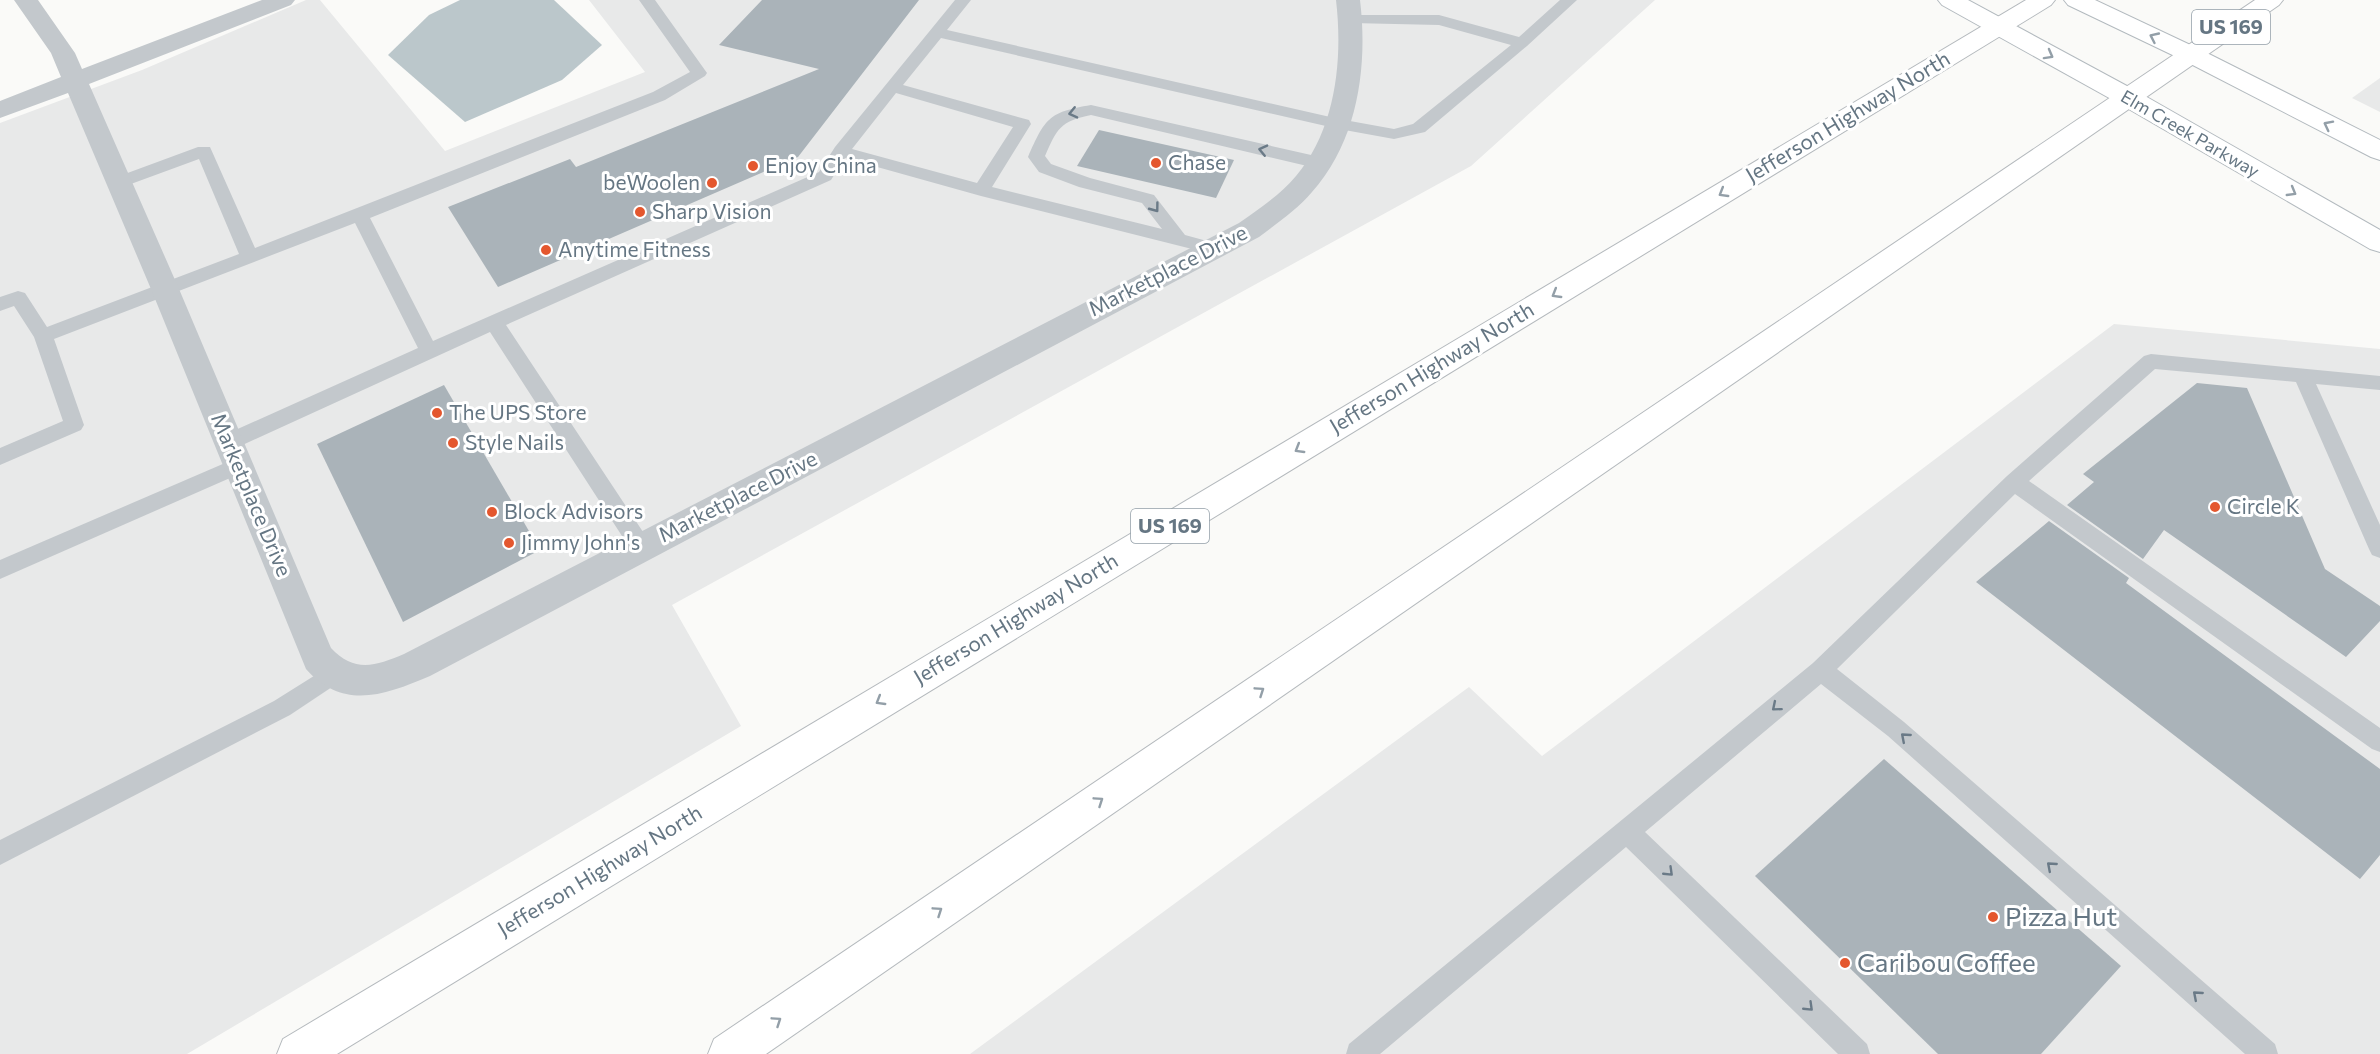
<svg xmlns="http://www.w3.org/2000/svg" width="2380" height="1054" font-family="Commissioner,sans-serif">
<rect width="100%" height="100%" fill="#fafaf8"/>
<g fill="#e8e9e9">
<polygon points="306,0 320,0 445,151 645,72 589,0 1655,0 1471,166 672,605 741,726 187,1054 0,1054 0,123 142,70"/>
<polygon points="2380,78 2380,112 2352,98"/>
<polygon points="2114,324 2380,349 2380,1054 970,1054 1469,687 1542,756"/>
</g>
<polygon fill="#bbc7cb" points="460,0 554,0 602,45 562,80 465,122 388,55 429,15"/>
<g fill="#aab3b9">
<polygon points="762,0 919,0 798,157 498,287 448,207 570,159 576,167 819,69 719,45"/>
<polygon points="1099,130 1234,160 1216,198 1077,166"/>
<polygon points="2197,383 2247,388 2325,569 2380,606 2380,621 2346,657 2164,530 2143,559 2067,505 2094,482 2083,474"/>
<polygon points="444,385 540,550 403,622 317,444"/>
<polygon points="2049,521 2129,578 2126,583 2380,769 2380,855 2360,879 1976,582"/>
<polygon points="1884,759 2121,966 2041,1054 1938,1054 1755,876"/>
</g>
<g fill="none" stroke-linecap="round" stroke-linejoin="round">
<defs>
<g id="secondary">
<polygon points="1938,0 1968,0 2138,92 2380,230 2380,252 2370,249 2120,104 1942,5"/>
<polygon points="2064,0 2095,0 2201,50 2380,140 2380,160 2371,157 2183,60 2068,5"/>
</g>
<g id="highway">
<polygon points="2026,0 2055,0 2051,5 337,1054 277,1054 283,1039"/>
<polygon points="2255,0 2283,0 2279,5 766,1054 708,1054 714,1039"/>
</g>
</defs>
<use href="#secondary" stroke="#b3babf" stroke-width="2"/>
<use href="#highway" stroke="#b4b9bd" stroke-width="2"/>
<g fill="#c3c8cc" fill-rule="evenodd">
<path d="M639,0h16l52,73 -2,3 -40,24 -295,118 63,123 386,-169 16,-25 120,-147h16l-24,30 392,89 55,10 19,-5 98,-79 -72,-20 -88,-2 -8,-5 3,-3h93l80,22 41,-37h17l-50,46 -102,86 -31,7 -55,-10 -398,-91 -38,47 126,35 2,4 -39,63 170,42 -20,-26 -63,-16 -40,-15 -11,-15c17,-38 20,-45 63,-52l229,52 6,2 2,4 -2,4 -6,2 -229,-54c-31,6 -34,14 -46,41l6,8 39,14 64,17 31,40 33,9 3,4 -3,4 -6,2 -231,-58 -136,-38 -14,22 -325,145 143,216 3,6 -3,6 -8,3 -8,-3 -143,-221 -254,116 -7,2 -7,-2 -3,-6 3,-6 196,-88 -63,-125 -301,116 30,86 -3,5 -81,35v-17l63,-27 -29,-84 -20,-31 -14,5v-14l18,-6 7,2 22,34 192,-73 -40,-95 -79,29 -6,-2 -3,-4 3,-4 84,-31h12l45,101 398,-156 37,-20zM896,93l117,34 -36,56 -125,-34z"/>
<polygon points="2151,354 2380,376 2380,390 2316,384 2380,525 2380,558 2372,555 2369,549 2296,382 2155,369 2029,481 2380,728 2380,752 2372,749 2015,494 1837,669 1904,722 2275,1044 2278,1054 2245,1054 1888,736 1821,684 1645,832 1867,1044 1870,1054 1838,1054 1626,847 1380,1054 1346,1054 1349,1044 1813,663 2007,476 2144,356"/>
<polygon points="239,457 246,459 249,465 246,471 0,579 0,560"/>
<polygon points="333,664 341,667 344,674 341,681 290,715 0,865 0,840 274,701"/>
</g>
<path fill="#c3c8cc" fill-rule="evenodd" d="M14,0h24l37,53 7,16 180,-69h33l-4,5 -202,79 90,205 152,359c23,25 45,18 73,6l835,-431c20,-14 41,-28 57,-47 40,-47 47,-117 40,-176h24c8,66 -2,141 -48,192 -15,18 -35,31 -53,45l-829,439c-45,19 -87,35 -124,-7l-155,-380 -83,-196 -68,25v-17l61,-24 -10,-24z"/>
<use href="#secondary" fill="#fff" fill-rule="evenodd"/>
<use href="#highway" fill="#fff" fill-rule="evenodd"/>
</g>
<defs><path id="oneway-chevron" d="M-2-3.5L2.5 0L-2 3.5" fill="none" stroke-width="1.6" stroke-linecap="round" stroke-linejoin="round" transform="scale(1.5)"/></defs>
<g stroke="#939fa8">
<use href="#oneway-chevron" transform="translate(2154 37) rotate(-155)"/>
<use href="#oneway-chevron" transform="translate(2049 55) rotate(29)"/>
<use href="#oneway-chevron" transform="translate(2328 125) rotate(-153)"/>
<use href="#oneway-chevron" transform="translate(2292 192) rotate(30)"/>
<use href="#oneway-chevron" transform="translate(1723 193) rotate(149)"/>
<use href="#oneway-chevron" transform="translate(1556 294) rotate(149)"/>
<use href="#oneway-chevron" transform="translate(1299 449) rotate(149)"/>
<use href="#oneway-chevron" transform="translate(1260 691) rotate(-34)"/>
<use href="#oneway-chevron" transform="translate(880 701) rotate(149)"/>
<use href="#oneway-chevron" transform="translate(1099 801) rotate(-34)"/>
<use href="#oneway-chevron" transform="translate(938 911) rotate(-34)"/>
<use href="#oneway-chevron" transform="translate(777 1021) rotate(-34)"/>
</g>
<g stroke="#6a7a87">
<use href="#oneway-chevron" transform="translate(1073 113) rotate(167)"/>
<use href="#oneway-chevron" transform="translate(1263 150) rotate(-167)"/>
<use href="#oneway-chevron" transform="translate(1155 208) rotate(53)"/>
<use href="#oneway-chevron" transform="translate(1776 707) rotate(140)"/>
<use href="#oneway-chevron" transform="translate(1905 737) rotate(-139)"/>
<use href="#oneway-chevron" transform="translate(2051 866) rotate(-139)"/>
<use href="#oneway-chevron" transform="translate(1669 872) rotate(44)"/>
<use href="#oneway-chevron" transform="translate(2197 995) rotate(-139)"/>
<use href="#oneway-chevron" transform="translate(1809 1007) rotate(44)"/>
</g>
<g fill="#e4572e" stroke="#fff" stroke-width="2">
<circle cx="1156" cy="163" r="6"/>
<circle cx="753" cy="166" r="6"/>
<circle cx="712" cy="183" r="6"/>
<circle cx="640" cy="212" r="6"/>
<circle cx="546" cy="250" r="6"/>
<circle cx="437" cy="413" r="6"/>
<circle cx="453" cy="443" r="6"/>
<circle cx="2215" cy="507" r="6"/>
<circle cx="492" cy="512" r="6"/>
<circle cx="509" cy="543" r="6"/>
<circle cx="1993" cy="917" r="6"/>
<circle cx="1845" cy="963" r="6"/>
</g>
<g text-anchor="middle" stroke-width="6" stroke-linejoin="round" paint-order="stroke">
<g font-size="18" fill="#657683" stroke="#fff">
<text transform="translate(2190 134) rotate(30)" y="6">Elm Creek Parkway</text>
</g>
<g fill="#fff" stroke="#939fa8" stroke-width="1.5">
<rect x="2192" y="10" width="78" height="34" rx="4.5"/>
<rect x="1131" y="509" width="78" height="34" rx="4.5"/>
</g>
<g font-size="20" font-weight="bold" fill="#657683">
<text x="2231" y="34">US 169</text>
<text x="1170" y="533">US 169</text>
</g>
<g font-size="21" fill="#657683" stroke="#fff">
<text transform="translate(1848 117) rotate(-31)" y="7">Jefferson Highway North</text>
<text transform="translate(1168 271) rotate(-27)" y="7">Marketplace Drive</text>
<text transform="translate(1432 368) rotate(-31)" y="7">Jefferson Highway North</text>
<text transform="translate(251 495) rotate(67)" y="7">Marketplace Drive</text>
<text transform="translate(738 497) rotate(-27)" y="7">Marketplace Drive</text>
<text transform="translate(1016 619) rotate(-31)" y="7">Jefferson Highway North</text>
<text transform="translate(600 871) rotate(-31)" y="7">Jefferson Highway North</text>
</g>
<g font-size="21" fill="#657683" stroke="#fff" text-anchor="start">
<text x="1168" y="170">Chase</text>
<text x="765" y="173">Enjoy China</text>
<text x="700" y="190" text-anchor="end">beWoolen</text>
<text x="652" y="219">Sharp Vision</text>
<text x="558" y="257">Anytime Fitness</text>
<text x="449" y="420">The UPS Store</text>
<text x="465" y="450">Style Nails</text>
<text x="2227" y="514">Circle K</text>
<text x="504" y="519">Block Advisors</text>
<text x="521" y="550">Jimmy John's</text>
</g>
<g font-size="26" fill="#657683" stroke="#fff" text-anchor="start">
<text x="2005" y="926">Pizza Hut</text>
<text x="1857" y="972">Caribou Coffee</text>
</g>
</g>
</svg>
